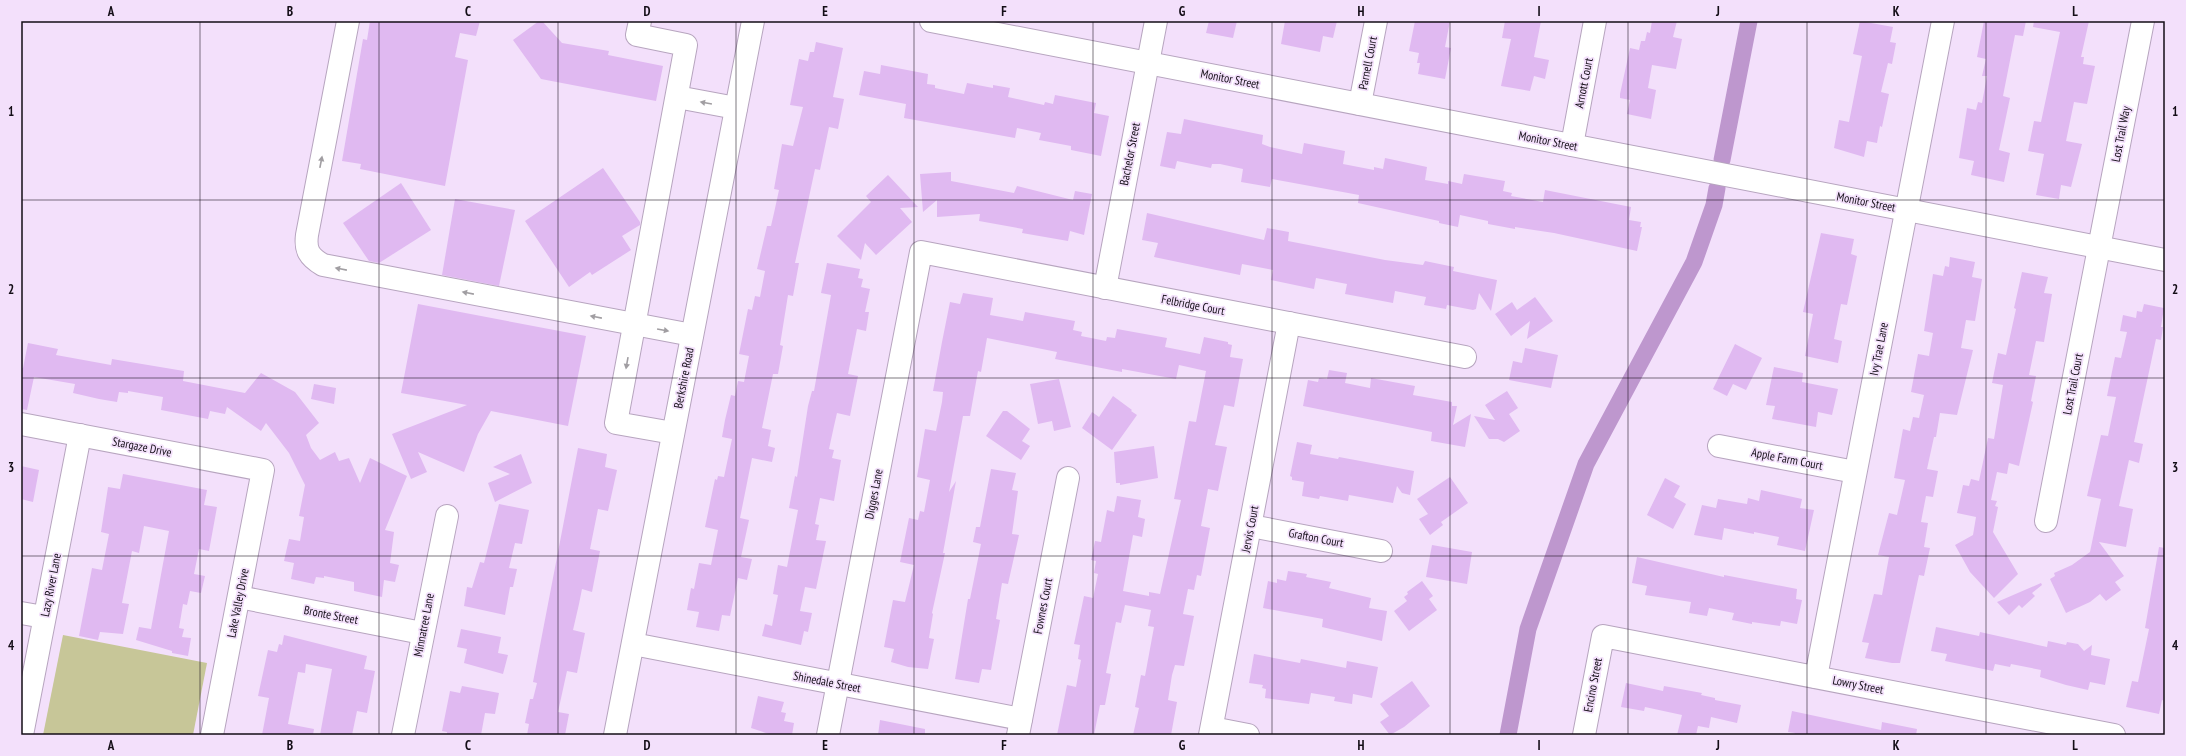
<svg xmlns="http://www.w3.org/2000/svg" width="2186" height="756" font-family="'PT Sans Narrow',sans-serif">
<rect width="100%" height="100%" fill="#f3e0fb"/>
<polygon fill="#c7c698" points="63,635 207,663 193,735 43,735"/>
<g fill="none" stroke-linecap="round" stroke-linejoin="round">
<g stroke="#be97ce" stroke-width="17">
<polyline points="1722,160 1749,21"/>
<polyline points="1508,735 1528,629 1586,464 1694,262 1714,205 1717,188"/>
</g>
</g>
<g fill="#e0b9f1">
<polygon points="370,21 480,21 476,36 460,33 455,57 468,60 445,186 360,169 361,164 342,161 363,39 367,40"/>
<polygon points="539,21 542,21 562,43 609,51 608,55 663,66 656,101 541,79 513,40"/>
<polygon points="1209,21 1237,21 1233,38 1206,33"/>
<polygon points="1285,21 1337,21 1333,38 1323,36 1320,52 1281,44"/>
<polygon points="1415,21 1450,21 1445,47 1451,48 1445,79 1418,74 1420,63 1417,63 1419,53 1409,51"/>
<polygon points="1505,21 1541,21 1534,57 1549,60 1545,79 1534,76 1530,91 1501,86 1511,39 1502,38"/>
<polygon points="1652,21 1677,21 1673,37 1682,39 1676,69 1652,65 1648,88 1656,90 1651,119 1627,114 1630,100 1620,98 1620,94 1630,48 1639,50 1641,41 1645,41 1647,32 1650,33"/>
<polygon points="1860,21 1893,27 1890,42 1896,43 1892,64 1888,63 1881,92 1889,94 1882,127 1880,126 1877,143 1867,141 1864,157 1834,148 1839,120 1849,122 1862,56 1853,54"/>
<polygon points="1984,21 2026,21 2023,36 2015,35 2003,96 2010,98 1999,150 2010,153 2004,182 1971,175 1974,161 1959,158 1967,108 1976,110 1978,102 1982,103 1987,76 1982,76 1986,59 1977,57"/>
<polygon points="2034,21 2089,21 2081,57 2084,57 2083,64 2095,66 2087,104 2074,102 2066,141 2082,144 2071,187 2061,185 2059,199 2036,195 2044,154 2028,151 2034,121 2041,122 2060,32 2033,27"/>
<polygon points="816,42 843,48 833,97 844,99 838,129 829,127 820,170 815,169 795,263 799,263 793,296 788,295 780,345 783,346 778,374 773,374 762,428 771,430 768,446 775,448 772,462 752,458 740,518 749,520 741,557 752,559 747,580 738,578 730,616 722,615 719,631 696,627 699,612 687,610 691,588 694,589 699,563 711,565 718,530 705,527 715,479 717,480 718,476 724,477 732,439 722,437 725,420 731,395 735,396 738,381 744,382 749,356 739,354 748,309 752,310 755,296 760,297 765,271 757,269 767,226 771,226 774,213 779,190 774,189 782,144 793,146 803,107 790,105 799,59 808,61 810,52 814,52"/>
<polygon points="881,65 928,74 927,84 935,85 935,88 964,94 967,83 993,88 993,85 1010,88 1008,97 1044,105 1045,102 1053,104 1055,95 1096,103 1094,113 1109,116 1101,156 1071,150 1071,146 1039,140 1041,133 1017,128 1015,138 904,118 906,104 859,95 864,71 880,74"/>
<polygon points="1184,119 1263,135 1262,144 1270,147 1302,154 1304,143 1345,151 1343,164 1374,170 1374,167 1383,169 1385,158 1427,167 1425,180 1448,184 1448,181 1462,184 1464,174 1505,181 1503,191 1512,193 1511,196 1543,202 1545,190 1631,207 1629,220 1641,222 1640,227 1642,227 1637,251 1554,233 1515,227 1515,229 1488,224 1488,221 1460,215 1458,227 1439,223 1439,221 1358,203 1359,195 1272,179 1270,187 1241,182 1243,169 1220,164 1212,164 1211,168 1177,161 1175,169 1160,166 1167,132 1181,134"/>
<polygon points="603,168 640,222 640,225 622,236 631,250 592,275 590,272 569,287 525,221"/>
<polygon points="951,172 951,181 1014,193 1017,186 1073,200 1075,191 1092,194 1084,235 1070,231 1068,241 1022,233 1023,229 979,221 980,214 937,217 937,200 923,212 920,174"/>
<polygon points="888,175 918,207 900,208 912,222 876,255 865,243 861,260 837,236 871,202 866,196"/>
<polygon points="401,183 431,230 379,263 369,261 343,223"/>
<polygon points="455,199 515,210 499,286 442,275"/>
<polygon points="1147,213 1264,240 1267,228 1289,232 1288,241 1385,260 1423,265 1425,261 1454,267 1453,271 1497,280 1491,311 1479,293 1476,309 1473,310 1447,305 1446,309 1424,305 1426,297 1395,291 1393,303 1345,294 1347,284 1316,278 1314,289 1271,280 1273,270 1242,264 1240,275 1154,257 1158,243 1142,240"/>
<polygon points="1821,233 1854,239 1851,254 1857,256 1847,305 1841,304 1834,339 1842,341 1838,363 1805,356 1813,314 1803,312"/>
<polygon points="1950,257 1975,262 1972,277 1982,279 1975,321 1966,320 1961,348 1973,350 1957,415 1940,413 1936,437 1934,437 1927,469 1938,471 1933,497 1926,496 1921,522 1928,523 1924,547 1930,548 1924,576 1919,575 1900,663 1892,663 1865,658 1869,643 1862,642 1874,594 1882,595 1889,557 1878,555 1889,513 1897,515 1905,480 1894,478 1903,429 1910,431 1913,417 1919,418 1924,395 1911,392 1918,354 1929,356 1933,333 1924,331 1933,274 1943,276 1945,266 1949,267"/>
<polygon points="827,263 860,269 858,278 863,279 861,287 870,289 865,312 869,312 866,331 857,329 848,374 858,376 850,416 837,413 834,426 829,449 834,450 832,458 841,460 834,501 820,498 815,524 819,525 816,540 826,541 816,589 805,587 800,611 812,613 808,632 804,631 801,645 762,636 765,624 772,626 778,595 773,594 778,565 787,567 798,510 789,508 795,476 797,477 808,406 812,391 814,391 831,295 821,293"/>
<polygon points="2022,272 2048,277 2044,293 2052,294 2044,342 2036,341 2029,375 2036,376 2031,401 2033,402 2019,466 2009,463 2007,474 1997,472 1991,500 1997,501 1995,506 1998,507 1993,532 2018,574 1994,598 1970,572 1955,545 1973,535 1976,517 1957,513 1963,485 1969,486 1971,479 1979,481 1988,438 1994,439 2003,385 1992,383 1998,353 2006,355 2016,309 2014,308"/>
<polygon points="963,293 993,298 990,315 1023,321 1025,312 1075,321 1073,330 1082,332 1081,336 1106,341 1107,337 1115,338 1117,329 1167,338 1165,347 1200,354 1204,337 1228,342 1228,344 1232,345 1230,357 1243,359 1234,407 1224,405 1215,445 1227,447 1218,491 1208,489 1201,526 1210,528 1201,576 1197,575 1194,590 1188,589 1183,614 1194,616 1184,666 1175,665 1172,675 1168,700 1177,702 1171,735 1133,735 1139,708 1135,707 1141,675 1145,676 1154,627 1148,626 1151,610 1125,605 1121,623 1116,622 1106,673 1111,674 1105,705 1100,705 1094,735 1057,735 1067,685 1076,687 1081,660 1078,659 1080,645 1074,644 1084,596 1093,598 1098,574 1094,573 1096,561 1091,560 1095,541 1101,542 1107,510 1114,512 1117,496 1141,500 1138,517 1145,519 1142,537 1133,535 1123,591 1149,596 1149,592 1160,594 1181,500 1174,499 1189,421 1196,422 1206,371 1179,365 1176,379 1122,369 1122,372 1055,359 1057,352 987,338 981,372 978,371 970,416 963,416 949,492 956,481 943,553 945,553 932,613 933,614 929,638 934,639 928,669 908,667 891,662 894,649 884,647 893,600 905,602 914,565 900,562 909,518 918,520 920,511 924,512 930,480 917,477 925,429 936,431 942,402 943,392 933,391 942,342 950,302 960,304"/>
<polygon points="1535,297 1553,321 1527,339 1530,321 1511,336 1495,314 1512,302 1517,310"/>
<polygon points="418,304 586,336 568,426 491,411 478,434 464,472 418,452 427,472 411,479 392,434 467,405 401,393"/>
<polygon points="2144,304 2164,308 2161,327 2163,327 2161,340 2156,339 2134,442 2143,444 2139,463 2129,460 2119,506 2133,509 2126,547 2099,542 2124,576 2115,582 2121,590 2106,601 2100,594 2090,602 2066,613 2050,579 2055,576 2054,573 2072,565 2090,552 2101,499 2087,496 2101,435 2108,436 2116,397 2107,396 2115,357 2121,358 2127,332 2120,331 2123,315 2136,318 2137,311 2142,312"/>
<polygon points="28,343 58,349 56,355 111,365 112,359 184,371 183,381 245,393 261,373 295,392 319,423 306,435 311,448 320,460 335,452 339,461 349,458 360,483 370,458 407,476 385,530 394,532 390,563 399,565 395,582 384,580 382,597 354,591 354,582 324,576 324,578 316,577 314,584 291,579 294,563 284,561 289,539 300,541 304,517 299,516 305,485 289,453 266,423 261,431 227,407 225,414 210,411 208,419 161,410 163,397 128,391 128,393 119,392 117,402 99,399 73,393 75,384 34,377 27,410 21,409 21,368 23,368"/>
<polygon points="1735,344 1762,358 1746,390 1733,384 1727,396 1713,389"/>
<polygon points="1525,348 1558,355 1551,388 1509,380 1513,361 1522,363"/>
<polygon points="1774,367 1803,373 1802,382 1838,389 1832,415 1818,412 1816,427 1772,419 1775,406 1766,405"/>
<polygon points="1329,370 1347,373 1345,383 1370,388 1371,378 1415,386 1413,395 1452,402 1452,406 1457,406 1453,425 1471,414 1465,447 1431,441 1432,432 1303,406 1308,380 1318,382 1319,378 1327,379"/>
<polygon points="1059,379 1071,427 1054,431 1052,421 1038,424 1030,384"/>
<polygon points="314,384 336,388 334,404 311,399"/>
<polygon points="1507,391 1518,408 1509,414 1520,431 1504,442 1498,439 1489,439 1474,416 1495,420 1485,405"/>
<polygon points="1113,396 1132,410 1131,411 1137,415 1112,450 1082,428 1092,412 1099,417"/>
<polygon points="1003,411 1007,411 1030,429 1022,441 1030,446 1021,460 986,436"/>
<polygon points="1297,442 1312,445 1310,454 1338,459 1339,457 1414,471 1410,495 1402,493 1397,486 1393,503 1349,495 1348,501 1320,496 1319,499 1302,496 1304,482 1292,480 1292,477 1290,476"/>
<polygon points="1154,446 1158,478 1120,485 1120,483 1116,483 1114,452"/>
<polygon points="578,448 607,454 605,467 617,470 608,511 598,509 590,549 600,551 592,592 582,589 579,604 573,630 585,633 577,673 567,671 565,680 558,712 569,714 565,735 527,735 529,724 525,723 530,699 533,699 537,683 533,682"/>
<polygon points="521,454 532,483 495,502 488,483 510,474 493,467"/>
<polygon points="21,466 39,470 33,502 21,499"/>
<polygon points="991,469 1016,473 1012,490 1018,491 1012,534 1019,535 1008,584 1002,583 996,619 1000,620 991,670 982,669 979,683 955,679 968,599 970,599 981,544 973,542 976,527 980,527"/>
<polygon points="123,474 207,490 204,505 217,507 209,551 199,549 194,574 205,576 201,593 190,591 187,605 183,604 179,628 184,629 182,637 191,638 188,656 172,653 172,651 136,640 139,627 151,629 169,531 144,526 139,553 132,551 122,603 129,604 123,634 100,632 98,640 79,636 92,568 102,570 109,534 101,532 108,487 120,489"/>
<polygon points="1450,477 1468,503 1441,522 1443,525 1430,535 1419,519 1428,514 1417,499"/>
<polygon points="1665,478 1680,486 1674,497 1686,504 1673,529 1647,515"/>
<polygon points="1761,490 1802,499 1800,508 1814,510 1805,551 1777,545 1779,537 1754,532 1754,534 1724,528 1722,540 1694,535 1702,505 1716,508 1718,499 1747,504 1748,498 1759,501"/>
<polygon points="499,504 529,510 522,544 515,543 509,568 517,569 513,587 510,587 505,615 464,606 467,587 472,588 480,562 484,563"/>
<polygon points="1432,545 1472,552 1467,584 1426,577"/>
<polygon points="2159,547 2165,548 2165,701 2162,700 2159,714 2126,707 2132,681 2138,682 2149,629 2145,628"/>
<polygon points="1637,557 1724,577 1724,575 1797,589 1796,599 1802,600 1797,624 1781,621 1780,626 1752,622 1752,624 1732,620 1734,613 1709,608 1707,616 1689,613 1691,602 1645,595 1647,586 1632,583"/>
<polygon points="1288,571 1307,574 1306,577 1331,582 1329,588 1371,598 1369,608 1387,611 1382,641 1322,627 1323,619 1263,608 1268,581 1277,583 1277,579 1286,581"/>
<polygon points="1422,581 1433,596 1429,599 1437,610 1409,631 1394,611 1407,601 1404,597 1408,594 1407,592"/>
<polygon points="2041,583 2042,585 2032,593 2035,596 2022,608 2019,605 2009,615 1997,602"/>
<polygon points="1936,627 1979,636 1980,632 2047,647 2048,641 2066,645 2067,642 2078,644 2084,651 2092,645 2091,655 2110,659 2105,685 2090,682 2088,690 2066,685 2040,677 2041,670 2011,664 2010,667 1995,664 1993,671 1945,661 1947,654 1931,651"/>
<polygon points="461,629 501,637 498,653 508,655 503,674 464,663 467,649 457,647"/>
<polygon points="284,635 367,656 364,669 375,671 367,713 357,711 352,735 320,735 332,669 306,664 305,673 298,672 288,724 314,729 313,735 262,735 269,698 258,696 268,650 277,652 279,644 282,645"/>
<polygon points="1254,654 1300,663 1301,659 1346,668 1347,661 1378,667 1372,698 1353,694 1352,704 1334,701 1335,697 1311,693 1309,704 1265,698 1266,689 1262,688 1263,685 1249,683"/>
<polygon points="1412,681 1430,706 1404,727 1390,735 1380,722 1389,716 1380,704"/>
<polygon points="1626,683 1663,691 1664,686 1702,693 1701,695 1715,698 1715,700 1741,705 1737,723 1711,717 1709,728 1698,726 1696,735 1677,735 1682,715 1645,707 1644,711 1621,707"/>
<polygon points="462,686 499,693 495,714 485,713 481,735 447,735 447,732 442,731 450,691 460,693"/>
<polygon points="758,696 784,702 781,712 786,713 784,721 794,723 792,735 772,735 751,728"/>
<polygon points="1792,711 1881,730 1882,722 1917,729 1916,735 1794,735 1795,733 1788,732"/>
<polygon points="880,720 925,729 925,735 878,735"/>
</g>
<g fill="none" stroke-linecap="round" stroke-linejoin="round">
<defs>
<g id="minor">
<path d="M348,21l-41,214c-2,15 2,22 16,30l369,70"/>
<polyline points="640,21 637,35 686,45 616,423 673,433"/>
<polyline points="931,21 2165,260"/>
<polyline points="677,97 736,108"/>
<polyline points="1360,104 1376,21"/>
<polyline points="1572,145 1595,21"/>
<polyline points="1105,288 1156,21"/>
<polyline points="21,424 263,470 212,735"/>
<polyline points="1719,446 1855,472"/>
<polyline points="2046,521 2143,21"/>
<polyline points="1251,526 1381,551"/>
<polyline points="239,597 422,633"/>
<polyline points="21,613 44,617"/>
<polyline points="633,644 1021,719"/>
<polyline points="1816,677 1943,21"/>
<polyline points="1212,728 1248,735"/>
<polyline points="22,735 80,435"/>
<polyline points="403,735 447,516"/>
<polyline points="615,735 753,21"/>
<polyline points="828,735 921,252 1465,357"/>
<polyline points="1018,735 1068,478"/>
<polyline points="1210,735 1289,323"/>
<polyline points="1584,735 1603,636 2114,735"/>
</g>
</defs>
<use href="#minor" stroke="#b7a5bf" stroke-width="24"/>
<use href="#minor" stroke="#fff" stroke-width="22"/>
</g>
<defs><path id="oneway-solid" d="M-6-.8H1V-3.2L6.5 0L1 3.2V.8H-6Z"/></defs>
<g fill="#a19ea2">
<use href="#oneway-solid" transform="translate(706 103) rotate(-170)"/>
<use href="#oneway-solid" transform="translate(321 162) rotate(-79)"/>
<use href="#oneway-solid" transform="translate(341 269) rotate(-169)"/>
<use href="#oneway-solid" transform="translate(468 293) rotate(-169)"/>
<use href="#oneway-solid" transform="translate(596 317) rotate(-169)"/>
<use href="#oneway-solid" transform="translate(663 330) rotate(10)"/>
<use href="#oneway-solid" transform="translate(627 363) rotate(100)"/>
</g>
<path fill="none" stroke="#130d16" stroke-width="1" stroke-opacity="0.55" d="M200,21v714M379,21v714M558,21v714M736,21v714M914,21v714M1093,21v714M1272,21v714M1450,21v714M1628,21v714M1807,21v714M1986,21v714M21,200h2144M21,378h2144M21,556h2144"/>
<g text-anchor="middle" stroke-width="3.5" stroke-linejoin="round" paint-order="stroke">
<g font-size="12" fill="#130d16" stroke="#f3e0fb">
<text transform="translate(1368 63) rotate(-79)" y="4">Parnell Court</text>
<text transform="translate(1230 79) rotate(11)" y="4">Monitor Street</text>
<text transform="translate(1584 83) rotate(-79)" y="4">Arnott Court</text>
<text transform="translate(2121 134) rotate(-79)" y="4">Lost Trail Way</text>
<text transform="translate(1548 141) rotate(11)" y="4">Monitor Street</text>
<text transform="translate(1130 154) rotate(-79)" y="4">Bachelor Street</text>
<text transform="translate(1866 202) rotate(11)" y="4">Monitor Street</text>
<text transform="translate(1193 305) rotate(11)" y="4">Felbridge Court</text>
<text transform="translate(1879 349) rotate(-79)" y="4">Ivy Trae Lane</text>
<text transform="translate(684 378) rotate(-79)" y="4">Berkshire Road</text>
<text transform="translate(2073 384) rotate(-79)" y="4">Lost Trail Court</text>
<text transform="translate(142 447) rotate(11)" y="4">Stargaze Drive</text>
<text transform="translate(1787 459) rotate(11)" y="4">Apple Farm Court</text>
<text transform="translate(874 494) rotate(-79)" y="4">Digges Lane</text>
<text transform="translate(1250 529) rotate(-79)" y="4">Jervis Court</text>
<text transform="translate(1316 538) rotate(11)" y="4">Grafton Court</text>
<text transform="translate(51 585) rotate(-79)" y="4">Lazy River Lane</text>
<text transform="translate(238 603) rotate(-79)" y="4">Lake Valley Drive</text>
<text transform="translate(1043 606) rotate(-79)" y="4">Fownes Court</text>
<text transform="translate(331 615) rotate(11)" y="4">Bronte Street</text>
<text transform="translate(424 625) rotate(-79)" y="4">Minnatree Lane</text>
<text transform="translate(827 682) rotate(11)" y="4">Shinedale Street</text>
<text transform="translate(1593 685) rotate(-79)" y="4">Encino Street</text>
<text transform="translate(1858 685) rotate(11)" y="4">Lowry Street</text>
</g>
</g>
<rect width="2186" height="756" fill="none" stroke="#f3e0fb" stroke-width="44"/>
<rect x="22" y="22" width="2142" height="712" fill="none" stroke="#130d16" stroke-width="1.5"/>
<g font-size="13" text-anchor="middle" font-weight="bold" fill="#130d16">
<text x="111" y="16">A</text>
<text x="290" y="16">B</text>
<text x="468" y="16">C</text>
<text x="647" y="16">D</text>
<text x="825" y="16">E</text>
<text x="1004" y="16">F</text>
<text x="1182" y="16">G</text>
<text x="1361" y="16">H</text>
<text x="1539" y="16">I</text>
<text x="1718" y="16">J</text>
<text x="1896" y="16">K</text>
<text x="2075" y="16">L</text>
<text x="11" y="116">1</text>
<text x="2175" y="116">1</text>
<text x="11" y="294">2</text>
<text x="2175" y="294">2</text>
<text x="11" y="472">3</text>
<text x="2175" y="472">3</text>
<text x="11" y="650">4</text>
<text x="2175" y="650">4</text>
<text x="111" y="750">A</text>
<text x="290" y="750">B</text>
<text x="468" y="750">C</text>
<text x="647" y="750">D</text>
<text x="825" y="750">E</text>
<text x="1004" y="750">F</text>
<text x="1182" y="750">G</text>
<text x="1361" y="750">H</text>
<text x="1539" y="750">I</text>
<text x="1718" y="750">J</text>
<text x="1896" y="750">K</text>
<text x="2075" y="750">L</text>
</g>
</svg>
